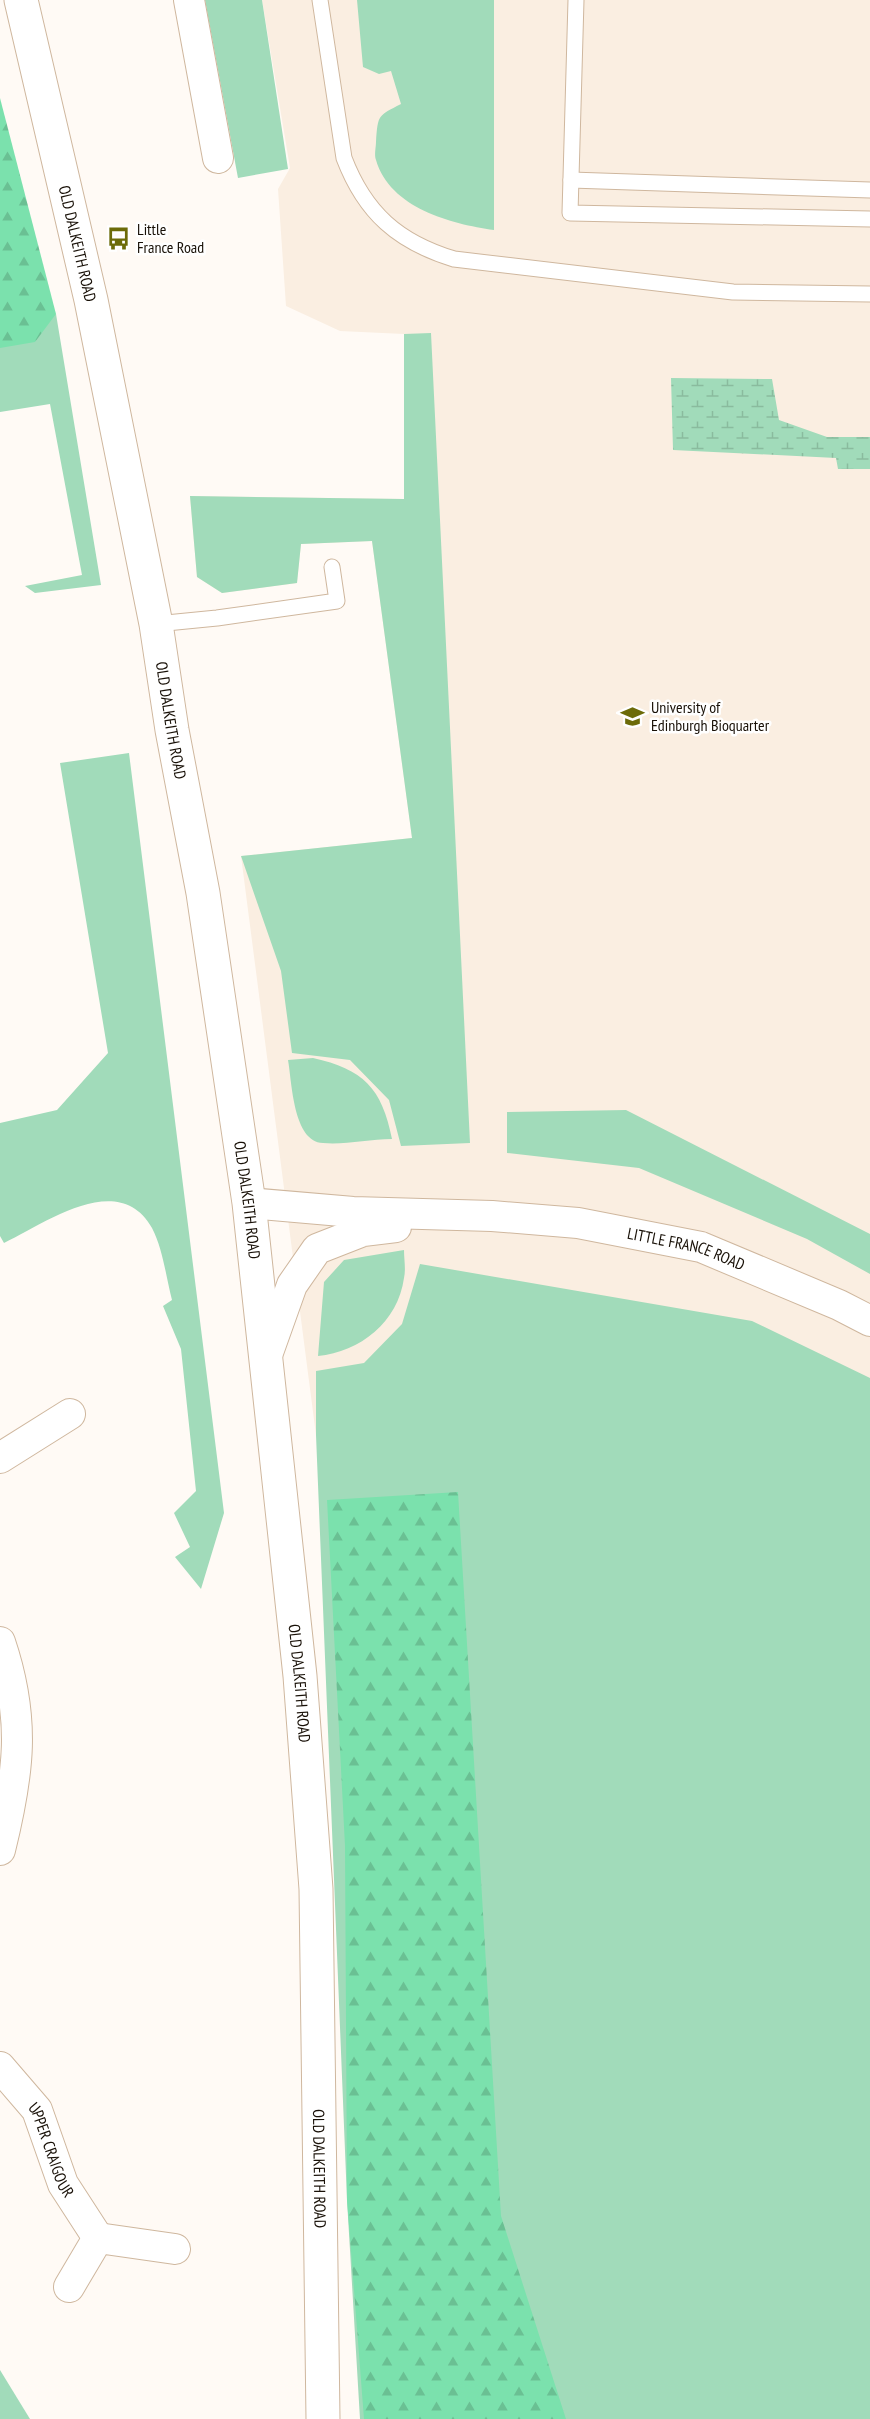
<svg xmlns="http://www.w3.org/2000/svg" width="870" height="2419" font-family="'PT Sans Narrow',sans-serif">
<defs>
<pattern id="forest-firs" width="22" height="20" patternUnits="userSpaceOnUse" patternTransform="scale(1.5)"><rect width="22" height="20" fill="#7be1ad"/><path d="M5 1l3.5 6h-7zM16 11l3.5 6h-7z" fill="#6ac093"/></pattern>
<pattern id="wetland-marsh" width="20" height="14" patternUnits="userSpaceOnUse" patternTransform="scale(1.5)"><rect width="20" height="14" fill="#a1dbba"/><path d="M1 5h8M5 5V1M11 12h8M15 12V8" fill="none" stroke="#8abb9e"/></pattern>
</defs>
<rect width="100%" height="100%" fill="#fffaf5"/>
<polygon fill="#faeee1" points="262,0 870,0 870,1544 316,1435 241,856 412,838 372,541 301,544 297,583 222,593 197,577 190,496 404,499 404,334 340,331 286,306 278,189 290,168"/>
<g fill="#a1dbba">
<polygon points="205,0 262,0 288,169 238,178"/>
<path d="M357,0h137v230c-43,-6 -104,-22 -118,-70 -2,-5 0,-13 0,-18 2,-28 2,-26 25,-38l-10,-33 -12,3 -16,-7z"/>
<polygon points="56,314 101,585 35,593 25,586 82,575 50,404 0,412 0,325"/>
<polygon points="431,333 470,1143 401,1146 389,1100 350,1060 292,1053 281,971 241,856 412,838 372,541 301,544 297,583 222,593 197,577 190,496 404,499 404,334"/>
<path d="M129,753l95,760 -23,76 -26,-32 15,-10 -16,-34 22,-22 -15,-142 -18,-43 9,-6c-6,-23 -9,-51 -20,-72 -33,-59 -107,-5 -148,15l-4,-7v-113l57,-13 51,-57 -48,-290z"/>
<path d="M313,1058c50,11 69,30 79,81 -23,0 -47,6 -69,4 -30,-1 -31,-61 -35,-83z"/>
<polygon points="626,1110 870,1234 870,1274 807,1239 639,1168 507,1153 507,1112"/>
<path d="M404,1250c0,9 2,19 0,28 -6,44 -44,74 -86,78l6,-74 20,-22z"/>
<polygon points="420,1264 752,1321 870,1378 870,2419 360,2419 347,2200 316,1435 316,1371 364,1363 402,1324"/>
<polygon points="0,2370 30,2419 0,2419"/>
</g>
<g fill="url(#forest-firs)">
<polygon points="0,98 56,314 35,342 0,348"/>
<polygon points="458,1492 501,2216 566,2419 364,2419 347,2200 345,1846 327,1500"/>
</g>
<polygon fill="url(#wetland-marsh)" points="671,378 772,379 779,420 827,437 870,437 870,469 838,469 836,458 673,450"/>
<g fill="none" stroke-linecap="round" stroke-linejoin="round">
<defs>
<g id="lane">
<path d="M320,0l24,158c21,55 54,84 110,101l279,33 137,2"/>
<polyline points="576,0 570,213 870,219"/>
<polyline points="571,180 870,190"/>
<polyline points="156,624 217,618 337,601 332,567"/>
</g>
<g id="street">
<polyline points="189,0 218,158"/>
<path id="s1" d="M249,1203l104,9 139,4 86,7 123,24 138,58 31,16"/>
<polyline points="266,1358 292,1285 317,1249 363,1231 396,1227"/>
<polyline points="0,1458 70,1414"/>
<path d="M0,1642c26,77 19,131 0,208"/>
<path id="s2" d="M0,2067l37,43 26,74 35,54"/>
<polyline points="69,2287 98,2238 175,2249"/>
</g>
<g id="primary">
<path id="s3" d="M21,0l70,300 65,324 16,106 31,163 46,310 51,473 16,213 7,530"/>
</g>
</defs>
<use href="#lane" stroke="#cfb79e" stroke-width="17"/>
<use href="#street" stroke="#cfb79e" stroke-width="32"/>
<use href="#primary" stroke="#cfb79e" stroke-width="35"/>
<use href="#lane" stroke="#fff" stroke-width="15"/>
<use href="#street" stroke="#fff" stroke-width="30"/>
<use href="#primary" stroke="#fff" stroke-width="33"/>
</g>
<defs>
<symbol id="bus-bare" viewBox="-9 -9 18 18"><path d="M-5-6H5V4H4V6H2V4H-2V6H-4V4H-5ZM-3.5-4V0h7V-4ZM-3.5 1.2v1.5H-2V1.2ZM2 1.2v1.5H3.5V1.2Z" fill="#6c6b09" stroke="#fff" stroke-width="2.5" paint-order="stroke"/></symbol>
<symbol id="university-bare" viewBox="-9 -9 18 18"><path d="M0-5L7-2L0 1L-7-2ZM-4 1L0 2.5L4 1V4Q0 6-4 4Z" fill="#6c6b09" stroke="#fff" stroke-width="2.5" paint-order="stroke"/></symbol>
</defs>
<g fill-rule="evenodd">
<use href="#bus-bare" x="102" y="222" width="33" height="33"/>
<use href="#university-bare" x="616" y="700" width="33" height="33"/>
</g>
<g text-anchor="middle" stroke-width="5" stroke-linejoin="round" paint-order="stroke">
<g font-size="16" fill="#181007" stroke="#fff" text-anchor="start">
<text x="137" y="235">Little<tspan x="137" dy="18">France Road</tspan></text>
<text x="651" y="713">University of<tspan x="651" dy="18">Edinburgh Bioquarter</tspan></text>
</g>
<g font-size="16" fill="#181007" stroke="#fff">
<text dy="6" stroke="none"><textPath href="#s3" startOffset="250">OLD DALKEITH ROAD</textPath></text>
<text dy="6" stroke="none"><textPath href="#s3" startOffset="736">OLD DALKEITH ROAD</textPath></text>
<text dy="6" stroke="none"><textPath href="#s3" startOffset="1222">OLD DALKEITH ROAD</textPath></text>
<text dy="6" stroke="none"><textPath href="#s1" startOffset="441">LITTLE FRANCE ROAD</textPath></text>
<text dy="6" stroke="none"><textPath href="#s3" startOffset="1708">OLD DALKEITH ROAD</textPath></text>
<text dy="6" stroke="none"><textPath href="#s2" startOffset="99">UPPER CRAIGOUR</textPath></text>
<text dy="6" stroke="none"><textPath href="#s3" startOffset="2194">OLD DALKEITH ROAD</textPath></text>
</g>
</g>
</svg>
